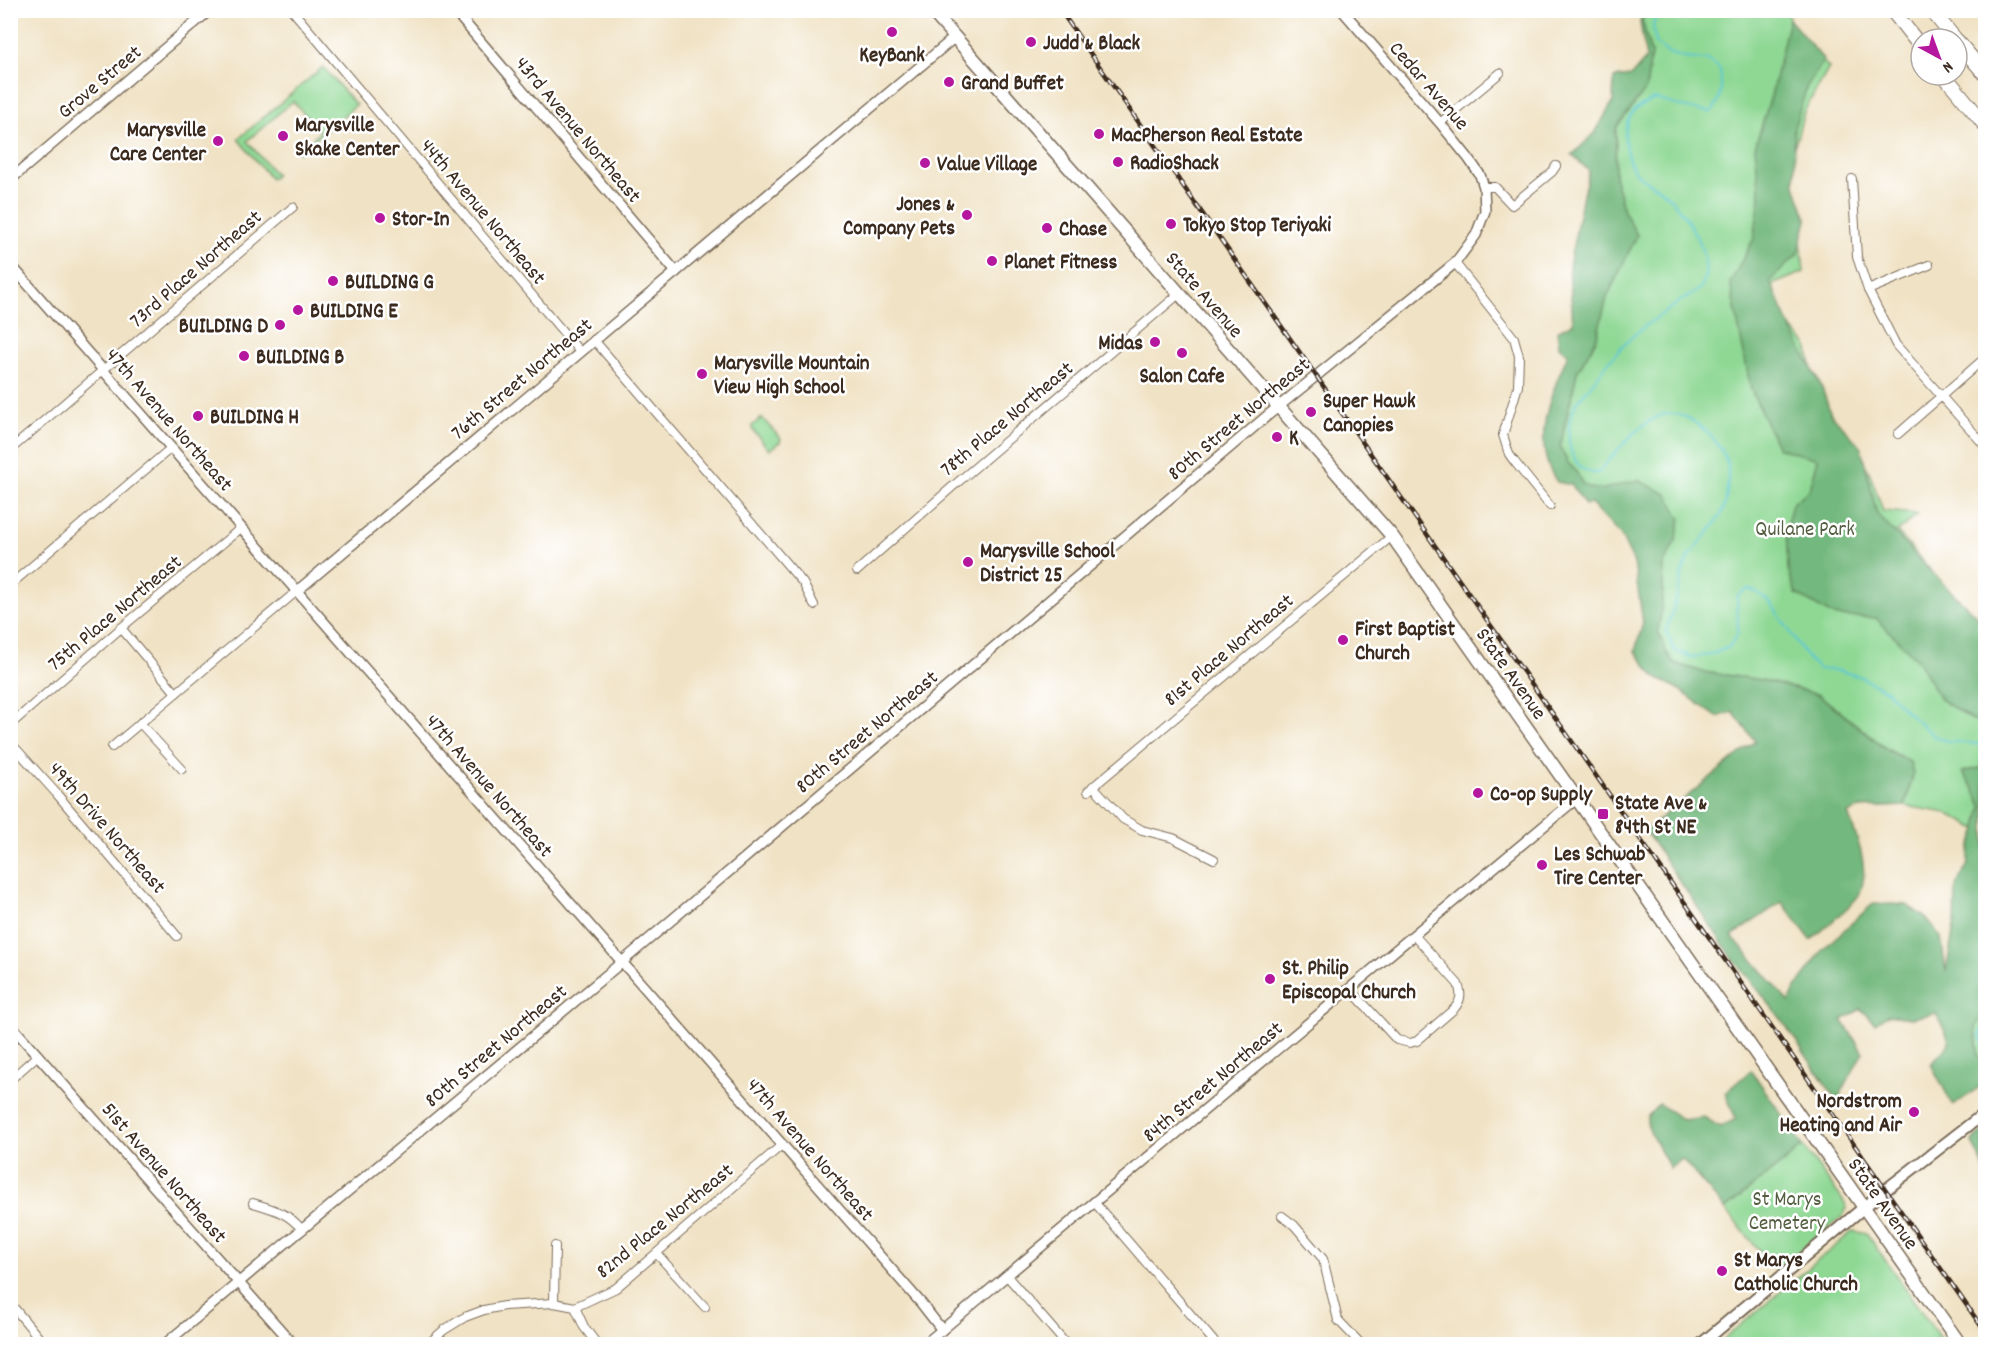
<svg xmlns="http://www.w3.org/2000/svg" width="1996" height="1355" font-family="Dekko,sans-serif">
<rect width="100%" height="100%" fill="#fff"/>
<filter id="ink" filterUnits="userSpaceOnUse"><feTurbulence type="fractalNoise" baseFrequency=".0167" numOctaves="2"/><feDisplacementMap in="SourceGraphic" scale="12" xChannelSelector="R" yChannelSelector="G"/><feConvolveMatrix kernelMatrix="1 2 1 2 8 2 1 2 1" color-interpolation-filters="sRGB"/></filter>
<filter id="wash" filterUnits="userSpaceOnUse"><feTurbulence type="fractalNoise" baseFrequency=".008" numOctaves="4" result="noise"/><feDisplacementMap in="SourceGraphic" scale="24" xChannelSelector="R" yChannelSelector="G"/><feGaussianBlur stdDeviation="1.35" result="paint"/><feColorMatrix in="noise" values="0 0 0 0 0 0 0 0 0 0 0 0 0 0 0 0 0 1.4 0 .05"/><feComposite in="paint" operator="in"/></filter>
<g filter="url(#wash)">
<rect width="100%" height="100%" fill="#f0e2c4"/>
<g fill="#8fd894" stroke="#658159" stroke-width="1.5">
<polygon points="1647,11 1789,11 1789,21 1829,68 1804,112 1790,163 1795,188 1807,219 1801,240 1804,272 1772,285 1778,312 1801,339 1807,344 1812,370 1817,377 1807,381 1854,447 1869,471 1883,511 1918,514 1897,532 1985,632 1985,767 1962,772 1973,787 1982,806 1977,829 1947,813 1905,806 1913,775 1910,762 1887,749 1819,695 1762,680 1703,672 1674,663 1666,652 1658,631 1662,606 1664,564 1676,540 1638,480 1601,490 1589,488 1582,483 1575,470 1568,463 1560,447 1577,372 1596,340 1607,297 1637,235 1624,211 1615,179 1616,128 1646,89 1651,54 1642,20"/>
<polygon points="323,67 356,105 300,153 298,151 320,132 293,101 247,141 276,175 271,179 238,139"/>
<polygon points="760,419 763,419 781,439 780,442 769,450 752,429 752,426"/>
<polygon points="1985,1008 1985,1062 1978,1055 1976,1027"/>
<polygon points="1803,1146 1844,1202 1847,1208 1843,1216 1778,1269 1773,1267 1725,1209"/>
<polygon points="1853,1231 1867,1234 1944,1344 1718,1344"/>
</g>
<g fill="#73b87e" stroke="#57714e" stroke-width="1.5">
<path d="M1643,11h4l-5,9 9,34 -5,35 -30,39 -1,51 9,32 13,24 -30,62 -11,43 -19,32 -17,75 8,16 7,7 7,13 7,5 12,2 37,-10 29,14 14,25 -5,21 -12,24 -2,42 -4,25 8,21 8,11 29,9 59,8 57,15 67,54 24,13 3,12 -8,32 -45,2 -12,6c9,24 23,55 11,81 -4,8 -39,37 -48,45l-29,-38 -50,34 57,66 7,-14 27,-39 51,-46 33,2 19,13 15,19 5,35 9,-51 1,-33 12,-24 2,-16 7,-19 5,-23 -9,-19 -11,-15 23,-5 1,241 -10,19 2,28 7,7v21l-32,23 -22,-42 17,-19 1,-5 -13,-27 -24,5 -25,-3 -12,8 -14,-14 -19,11 21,32 -26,49 -55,-81 -50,-63 -87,-126 110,-90 -22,-29 -16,5 -40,-29 -21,-10 -21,-27 8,-28 -9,-60 -13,-27 -30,-32 -6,1 -13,-20 -15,-3c-3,-5 -7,-11 -9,-17 -13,-37 6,-78 20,-111l-9,-8 -2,-15 16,-8 -4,-56 14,-73 6,-23 -17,-16 23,-22 18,-32 1,-23 17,-2 15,-17 -6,-37z"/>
<polygon points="1789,19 1824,60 1807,86 1794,128 1795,185 1807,220 1798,254 1770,281 1791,329 1822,388 1831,414 1861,447 1877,514 1922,563 1985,624 1985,724 1971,719 1941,700 1918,661 1876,618 1834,616 1796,594 1788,569 1786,528 1792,504 1810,489 1818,459 1778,448 1751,390 1730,283 1754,238 1760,197 1755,147 1771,96"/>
<path d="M1751,1070l52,76 -78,63 -43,-50 -12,9c-6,-13 -25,-38 -23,-51l12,-13 24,16 21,-3 16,10 16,-8 -11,-26z"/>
<polygon points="1985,1130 1983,1139 1985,1170 1972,1142"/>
</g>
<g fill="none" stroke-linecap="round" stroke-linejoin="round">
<g stroke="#5bc7d4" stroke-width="2">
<path d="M1659,10l-6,14 2,19 13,10 17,5 23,2 12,9c2,18 3,29 -9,43 -20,-1 -37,-8 -56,-13 -6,3 -16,7 -20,11 -15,15 -11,44 -1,60 6,9 21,15 29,22 21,17 55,69 38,95 -5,7 -12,9 -19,13 -11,7 -22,16 -33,23 -26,19 -40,38 -59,63 -5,7 -13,14 -16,22 -6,12 -7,33 -2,45 5,12 11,20 26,20 17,-19 40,-50 64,-58 26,-9 63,29 66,52 1,10 -1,23 -2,33 -5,26 -31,42 -41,65 -3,6 -4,15 -6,22 -3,15 -8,30 -13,44l9,20 17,6 18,-2 19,-8 9,-14 -1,-37 11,-7 8,3 14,10 39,58 10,9 21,2 21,6 26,14 21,22 26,23 13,5 39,4"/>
<polyline points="1986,1024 1980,1036 1986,1048"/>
</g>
</g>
</g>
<g filter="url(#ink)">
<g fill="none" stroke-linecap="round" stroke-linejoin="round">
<defs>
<g id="minor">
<polyline points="292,10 580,352"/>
<polyline points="1440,123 1500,73"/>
<polyline points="1852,179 1857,257 1868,290 1896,345 1986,447"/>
<polyline points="1484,187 1495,187 1512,205 1552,172 1556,166"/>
<polyline points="1455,263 1514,338 1519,356 1518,386 1503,435 1509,454 1514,461 1550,506"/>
<polyline points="1868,290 1929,265"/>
<polyline points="594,340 803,583 814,605"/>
<polyline points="1898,434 1986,357"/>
<polyline points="10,450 293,207"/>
<polyline points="857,571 951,488 1179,294"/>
<polyline points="10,585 171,448"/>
<polyline points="121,628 176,693"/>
<polyline points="140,723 182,769"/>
<polyline points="10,725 121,628 241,528"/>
<polyline points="10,742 56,793 177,936"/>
<polyline points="112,747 297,591"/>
<polyline points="1093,786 1123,819 1142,830 1173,838 1214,859"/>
<polyline points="1088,791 1392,536"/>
<path d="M1350,989l47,51 13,3 7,-2 37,-32c7,-8 8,-15 4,-25l-44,-49"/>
<polyline points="10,1080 38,1055"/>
<path d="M253,1203c20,6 36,10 49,27"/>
<polyline points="1095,1203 1216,1344"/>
<polyline points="1282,1216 1294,1225 1323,1259 1338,1320 1361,1344"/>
<polyline points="657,1254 705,1307"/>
<polyline points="1007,1276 1066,1344"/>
<polyline points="10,1303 44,1344"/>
<polyline points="554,1303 555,1246"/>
<polyline points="575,1307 584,1327 597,1344"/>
<polyline points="428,1344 444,1330 465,1317 484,1310 504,1306 554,1303 575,1307 616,1288 783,1144"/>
</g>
<g id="tertiary">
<polyline points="454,10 676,272"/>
<polyline points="10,180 210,10"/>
<polyline points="10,264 921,1303 942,1330"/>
<polyline points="297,591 955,37"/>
<polyline points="10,1024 293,1344"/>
<polyline points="165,1344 622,962 1267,416 1455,263 1476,235 1485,211 1484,187 1480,175 1469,159 1440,123 1342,10"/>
<polyline points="925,1344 1576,799"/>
</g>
<polyline id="secondary" points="1701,1344 1875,1198 1986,1112"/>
<polyline id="primary" points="931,10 1392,536 1960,1344"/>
<g id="motorway">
<polyline points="1892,10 1921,47"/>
<polyline points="1931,10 1955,39"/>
<polyline points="1957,41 1986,75"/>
<polyline points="1944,75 1986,126"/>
</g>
</defs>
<use href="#minor" stroke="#7a6a58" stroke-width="10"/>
<use href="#tertiary" stroke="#7a6a58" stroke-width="12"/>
<use href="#secondary" stroke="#7a6a58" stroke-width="14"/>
<use href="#primary" stroke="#7a6a58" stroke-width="15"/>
<use href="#motorway" stroke="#7a6a58" stroke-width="16"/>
<use href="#minor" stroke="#fff" stroke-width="8"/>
<use href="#tertiary" stroke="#fff" stroke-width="9"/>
<use href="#secondary" stroke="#fff" stroke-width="10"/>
<use href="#primary" stroke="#fff" stroke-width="12"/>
<use href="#motorway" stroke="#fff" stroke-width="14"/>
<defs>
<polyline id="rail" points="1060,10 1986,1333"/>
</defs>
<use href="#rail" stroke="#3b2a1e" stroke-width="4.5"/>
<use href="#rail" stroke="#fff" stroke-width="2" stroke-dasharray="7" stroke-linecap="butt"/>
</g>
</g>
<g fill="#b5179e" stroke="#fff" stroke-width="2">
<circle cx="892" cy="32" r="6"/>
<circle cx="1031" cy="42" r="6"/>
<circle cx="949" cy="82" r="6"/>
<circle cx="1099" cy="134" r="6"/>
<circle cx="283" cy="136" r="6"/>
<circle cx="218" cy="141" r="6"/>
<circle cx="1118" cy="162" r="6"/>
<circle cx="925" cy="163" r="6"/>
<circle cx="967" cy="215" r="6"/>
<circle cx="380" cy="218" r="6"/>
<circle cx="1171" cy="224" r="6"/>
<circle cx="1047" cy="228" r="6"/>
<circle cx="992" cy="261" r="6"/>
<circle cx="333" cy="281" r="6"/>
<circle cx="298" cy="310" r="6"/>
<circle cx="280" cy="325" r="6"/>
<circle cx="1155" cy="342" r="6"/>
<circle cx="1182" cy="353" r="6"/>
<circle cx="244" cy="356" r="6"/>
<circle cx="702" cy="374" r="6"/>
<circle cx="1311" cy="412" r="6"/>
<circle cx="198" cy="416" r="6"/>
<circle cx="1277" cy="437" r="6"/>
<circle cx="968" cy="562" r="6"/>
<circle cx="1343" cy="640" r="6"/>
<circle cx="1478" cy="793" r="6"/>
<rect x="1597" y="808" width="12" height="12" rx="3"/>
<circle cx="1542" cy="865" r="6"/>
<circle cx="1270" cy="979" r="6"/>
<circle cx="1914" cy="1112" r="6"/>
<circle cx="1722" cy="1271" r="6"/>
</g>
<g text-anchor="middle" stroke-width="5" stroke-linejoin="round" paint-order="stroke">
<g font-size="21" font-weight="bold" fill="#3b2a1e" stroke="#fff" text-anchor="start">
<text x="1043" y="49">Judd &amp; Black</text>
<text x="892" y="61" text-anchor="middle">KeyBank</text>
<text x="961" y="89">Grand Buffet</text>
<text x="295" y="131">Marysville<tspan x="295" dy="24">Skake Center</tspan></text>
<text x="206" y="136" text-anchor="end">Marysville<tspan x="206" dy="24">Care Center</tspan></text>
<text x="1111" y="141">MacPherson Real Estate</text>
<text x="1130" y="169">RadioShack</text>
<text x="937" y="170">Value Village</text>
<text x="955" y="210" text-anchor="end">Jones &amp;<tspan x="955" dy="24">Company Pets</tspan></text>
<text x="392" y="225">Stor-In</text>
<text x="1183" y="231">Tokyo Stop Teriyaki</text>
<text x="1059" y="235">Chase</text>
<text x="1004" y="268">Planet Fitness</text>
<text x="345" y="288">BUILDING G</text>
<text x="310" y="317">BUILDING E</text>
<text x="268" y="332" text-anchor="end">BUILDING D</text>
<text x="1143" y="349" text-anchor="end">Midas</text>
<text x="256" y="363">BUILDING B</text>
<text x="714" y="369">Marysville Mountain<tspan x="714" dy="24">View High School</tspan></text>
<text x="1182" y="382" text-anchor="middle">Salon Cafe</text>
<text x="1323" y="407">Super Hawk<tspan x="1323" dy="24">Canopies</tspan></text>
<text x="210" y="423">BUILDING H</text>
<text x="1289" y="444">K</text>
<text x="980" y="557">Marysville School<tspan x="980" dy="24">District 25</tspan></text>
<text x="1355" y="635">First Baptist<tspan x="1355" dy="24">Church</tspan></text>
<text x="1490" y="800">Co-op Supply</text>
<text x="1615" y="809">State Ave &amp;<tspan x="1615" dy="24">84th St NE</tspan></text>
<text x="1554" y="860">Les Schwab<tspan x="1554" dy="24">Tire Center</tspan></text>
<text x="1282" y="974">St. Philip<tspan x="1282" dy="24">Episcopal Church</tspan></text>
<text x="1902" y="1107" text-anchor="end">Nordstrom<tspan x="1902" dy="24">Heating and Air</tspan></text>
<text x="1734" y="1266">St Marys<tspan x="1734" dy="24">Catholic Church</tspan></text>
</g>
<g font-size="21" fill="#3b2a1e" stroke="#fff">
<text transform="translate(99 81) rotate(-40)" y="7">Grove Street</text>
<text transform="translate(1430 85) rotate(49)" y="7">Cedar Avenue</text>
<text transform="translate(579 129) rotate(50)" y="7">43rd Avenue Northeast</text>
<text transform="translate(484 211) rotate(50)" y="7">44th Avenue Northeast</text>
<text transform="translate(195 268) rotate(-41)" y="7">73rd Place Northeast</text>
<text transform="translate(1205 294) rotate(49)" y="7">State Avenue</text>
<text transform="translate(521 378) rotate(-40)" y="7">76th Street Northeast</text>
<text transform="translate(1006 418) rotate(-40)" y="7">78th Place Northeast</text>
<text transform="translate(1238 418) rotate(-40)" y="7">80th Street Northeast</text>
<text transform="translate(170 419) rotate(49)" y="7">47th Avenue Northeast</text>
<text transform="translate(114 612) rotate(-40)" y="7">75th Place Northeast</text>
<text transform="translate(1228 649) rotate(-40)" y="7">81st Place Northeast</text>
<text transform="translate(1512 673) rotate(55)" y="7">State Avenue</text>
<text transform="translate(866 731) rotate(-40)" y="7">80th Street Northeast</text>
<text transform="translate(490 785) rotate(49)" y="7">47th Avenue Northeast</text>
<text transform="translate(108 827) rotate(49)" y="7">49th Drive Northeast</text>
<text transform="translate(495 1045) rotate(-40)" y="7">80th Street Northeast</text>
<text transform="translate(1212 1081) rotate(-40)" y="7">84th Street Northeast</text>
<text transform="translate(811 1149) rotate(49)" y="7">47th Avenue Northeast</text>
<text transform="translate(165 1172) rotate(49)" y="7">51st Avenue Northeast</text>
<text transform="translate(1884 1203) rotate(55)" y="7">State Avenue</text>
<text transform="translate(664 1220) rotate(-39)" y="7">82nd Place Northeast</text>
</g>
<g font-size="21" fill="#545e41" stroke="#fff">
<text x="1805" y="535">Quilane Park</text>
<text x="1787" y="1205">St Marys<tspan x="1787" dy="24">Cemetery</tspan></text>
</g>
</g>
<rect width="1996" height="1355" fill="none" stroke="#fff" stroke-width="36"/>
<g transform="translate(1939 57) rotate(139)"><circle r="28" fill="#ffffff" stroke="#b1aaa5" stroke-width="1.5"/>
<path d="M0-4.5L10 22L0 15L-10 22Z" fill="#b5179e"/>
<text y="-9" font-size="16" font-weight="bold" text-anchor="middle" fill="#3b2a1e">N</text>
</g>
</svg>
